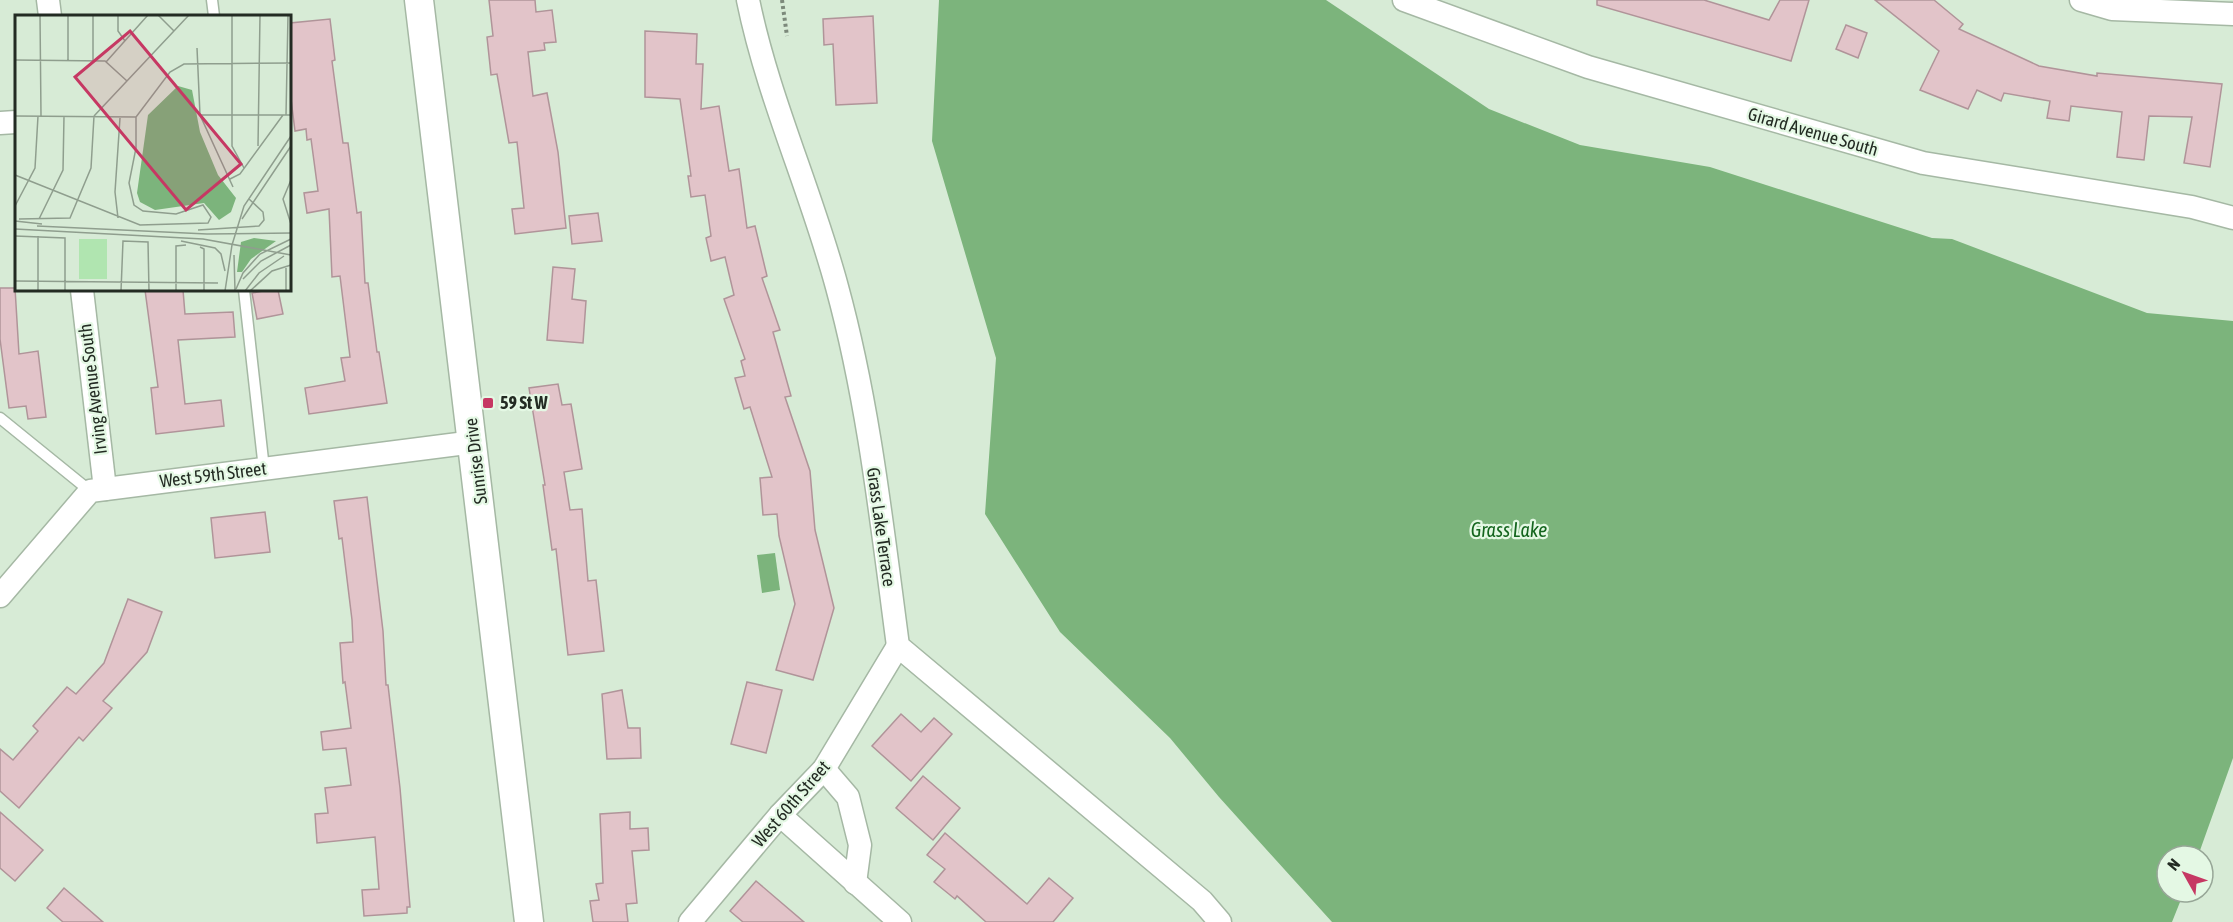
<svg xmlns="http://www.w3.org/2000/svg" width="2233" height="922" font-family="'Asap Condensed',sans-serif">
<rect width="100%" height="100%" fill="#d7ebd6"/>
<g fill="#7cb47c">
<polygon points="939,0 1326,0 1489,109 1580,145 1710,167 1932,238 1952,239 2147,313 2233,321 2233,758 2198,856 2167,856 2167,892 2184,892 2172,922 1332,922 1219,797 1170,738 1060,632 985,514 996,358 932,141"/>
<polygon points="775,553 780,590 762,593 757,555"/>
</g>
<g fill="#e2c4c9" stroke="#b09499" stroke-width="1.5">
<polygon points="489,0 535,0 536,12 552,10 556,42 544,43 545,50 528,52 533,96 547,93 558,152 566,228 515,234 512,209 524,208 517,142 509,143 497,74 491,75 487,37 493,36"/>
<polygon points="1597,0 1704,0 1769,20 1780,0 1809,0 1791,61 1597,5"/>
<polygon points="1875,0 1934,0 1963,24 1959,29 2039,66 2097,76 2097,73 2222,84 2210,167 2184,163 2192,117 2149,116 2144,160 2117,157 2122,112 2071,106 2069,121 2047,118 2050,101 2004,93 2001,101 1977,90 1968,109 1920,90 1939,51"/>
<polygon points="873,16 877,103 836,105 833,44 824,45 823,19"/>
<polygon points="330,19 335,60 332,61 343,143 348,143 357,213 361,212 365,283 368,283 377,352 379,352 387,403 309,414 305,388 345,381 341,358 350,357 340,276 332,277 329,209 307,213 304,193 318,191 311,139 307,140 306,129 295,131 290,91 290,23"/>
<polygon points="1846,25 1867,33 1858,58 1836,49"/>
<polygon points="645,31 697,34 696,64 703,64 701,109 719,106 729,171 739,169 747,228 755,226 767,276 762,278 780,330 773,332 791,396 785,397 810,471 815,530 834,608 813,680 776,670 795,604 779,536 777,514 763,515 760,478 772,477 750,407 744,409 735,378 745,376 741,361 745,359 724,299 734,295 725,257 711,261 706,238 711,236 705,195 691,197 688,176 691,176 680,99 645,97"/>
<polygon points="598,213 602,241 572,244 569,216"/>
<polygon points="553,267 575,269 572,299 586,301 583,343 547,340"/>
<polygon points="0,288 15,288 19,354 38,351 46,417 28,419 26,406 9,408 0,339"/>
<polygon points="145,290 183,290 185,314 233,312 235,337 178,340 185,404 221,400 224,426 156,434 151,388 158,387"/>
<polygon points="268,290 278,290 283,314 257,319 252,293"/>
<polygon points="558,384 562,405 571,404 582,469 564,472 570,510 582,509 588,581 596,580 604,651 568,655 556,549 552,550 543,485 545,485 529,388"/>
<polygon points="367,497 383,631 386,685 388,685 400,788 410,907 407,907 407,913 364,916 362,890 379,889 375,837 317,843 315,814 328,813 325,788 351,785 346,748 323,750 321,732 351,728 345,682 343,683 340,643 353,642 352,620 342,538 339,539 334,501"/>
<polygon points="265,512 270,552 215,558 211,518"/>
<polygon points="128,599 162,612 147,652 103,701 112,708 83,741 79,737 19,808 0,791 0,749 13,760 38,731 33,726 67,687 76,694 104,663"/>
<polygon points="747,682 782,690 766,753 731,744"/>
<polygon points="622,690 628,728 640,728 641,758 607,759 602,694"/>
<polygon points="901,714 921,732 934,718 952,734 911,781 872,746"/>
<polygon points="923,776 960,808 933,840 896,808"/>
<polygon points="0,812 43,850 15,881 0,868"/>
<polygon points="630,812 630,829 648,828 649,850 632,851 637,903 626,904 628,922 593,922 590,901 599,900 596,884 603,883 600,814"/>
<polygon points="945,833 1027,904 1049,878 1073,898 1053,922 986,922 957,896 955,899 934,882 945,869 927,855"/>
<polygon points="756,881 804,922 743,922 730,911"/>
<polygon points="64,888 103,922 63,922 47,908"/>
</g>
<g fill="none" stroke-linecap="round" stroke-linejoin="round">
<defs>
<g id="service">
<polyline points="212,0 214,16"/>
<polyline points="244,290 264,469"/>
<polyline points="0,418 90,491"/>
</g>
<g id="minor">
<polyline points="48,0 50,16"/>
<path d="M748,0c20,98 63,190 89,287 32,117 45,239 61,359l304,255 18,21"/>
<polyline points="1404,0 1588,67 1923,163 2192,207 2233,218"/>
<polyline points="2081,0 2112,9 2233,14"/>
<polyline points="0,123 16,122"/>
<polyline points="82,290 105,489"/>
<polyline points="0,596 90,491 474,442"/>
<polyline points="824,769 848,797 860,845 855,883"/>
<polyline points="780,815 900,922"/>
<polyline points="690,922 780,815 824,769 898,646"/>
</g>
<polyline id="tertiary" points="419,0 529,922"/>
</defs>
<use href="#service" stroke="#a5b8a4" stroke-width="13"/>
<use href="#minor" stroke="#a5b8a4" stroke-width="25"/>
<use href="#tertiary" stroke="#a5b8a4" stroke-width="31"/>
<polyline stroke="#7c897b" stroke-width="4" stroke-dasharray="3 3" stroke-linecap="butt" points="782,0 787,36"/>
<use href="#service" stroke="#fff" stroke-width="10"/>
<use href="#minor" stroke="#fff" stroke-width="22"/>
<use href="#tertiary" stroke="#fff" stroke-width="28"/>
</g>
<rect fill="#c63863" stroke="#e4f8e4" stroke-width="2" x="482" y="397" width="12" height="12" rx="3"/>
<g text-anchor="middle" stroke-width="4.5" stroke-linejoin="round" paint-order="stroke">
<g font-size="18" fill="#232b23" stroke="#e4f8e4">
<text transform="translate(1813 132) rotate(16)" y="6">Girard Avenue South</text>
<text transform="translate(93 389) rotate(-97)" y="6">Irving Avenue South</text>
<text transform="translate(476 461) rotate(-97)" y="6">Sunrise Drive</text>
<text transform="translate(213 475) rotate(-7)" y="6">West 59th Street</text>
<text transform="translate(881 527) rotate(82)" y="6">Grass Lake Terrace</text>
<text transform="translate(791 804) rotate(-49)" y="6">West 60th Street</text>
</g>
<g font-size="18" font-weight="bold" fill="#232b23" stroke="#e4f8e4" text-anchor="start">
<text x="500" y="409">59 St W</text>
</g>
<g font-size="20" font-style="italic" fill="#14651e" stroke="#e4f8e4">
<text x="1509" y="537">Grass Lake</text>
</g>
</g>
<g transform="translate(15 15)">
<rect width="276" height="276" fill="#d7ebd6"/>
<path d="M64,224h28v40h-28z" fill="#b0e5b0"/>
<path d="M163,71l14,4 8,42 18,43 18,23 -5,14 -12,8 -15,-17 -49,7 -15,-8 -3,-9 11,-78zM239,223l22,3 -25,18 -9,13h-5l4,-30z" fill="#7cb47c"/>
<path fill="none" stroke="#8f9e8e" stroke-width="1.5" d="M25,0l1,101M53,0v46M103,0v16l7,10M143,0l16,16M217,0v131l12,22M182,33l3,67 33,72M0,45l90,1 22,20M78,46v-46M91,47l42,-47M185,100h91M271,100l2,-100M0,101l121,1M79,101l95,-101M243,131l2,-131M0,160l125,50 68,-2 3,-6 -8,-12 -27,9 -33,-3 -9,-6 -5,-22 7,-35v-31l34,-45 14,-8 107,-1M215,164l10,-5 43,-59M276,165l-8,19 8,25M0,191l20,-38 3,-52M103,203l-3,-26 5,-74M4,204l51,-1 21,-50 3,-52M24,204l24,-49 1,-54M227,204l49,-73M0,206l27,3M22,211l170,8 84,-1M0,214l188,10 88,16M183,215l61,-4 5,-6 -1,-8 -14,-13M0,221l50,2v53M166,226l34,7 6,6 4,17M185,232l4,2v42M219,240l1,36M271,253v23M228,264l18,-18 30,-16M0,266l203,2M221,274l7,-16 17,-19 31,-15M23,276v-55M106,276l2,-50 25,1 1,49M161,276v-45l10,-1M210,276l7,-46 12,-39 47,-70M230,276l14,-18 25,-17M235,276l22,-20 19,-6"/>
<path fill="#c63863" fill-opacity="0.15" stroke="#c63863" stroke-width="3" d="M115,16l111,133 -55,46 -111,-133z"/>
<rect width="276" height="276" fill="none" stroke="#232b23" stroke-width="3"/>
</g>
<g transform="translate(2185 874) rotate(310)"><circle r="28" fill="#e4f8e4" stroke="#97a697" stroke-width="1.5"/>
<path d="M0-4.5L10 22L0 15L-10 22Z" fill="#c63863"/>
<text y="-9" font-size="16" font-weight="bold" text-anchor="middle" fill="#232b23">N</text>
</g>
</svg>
